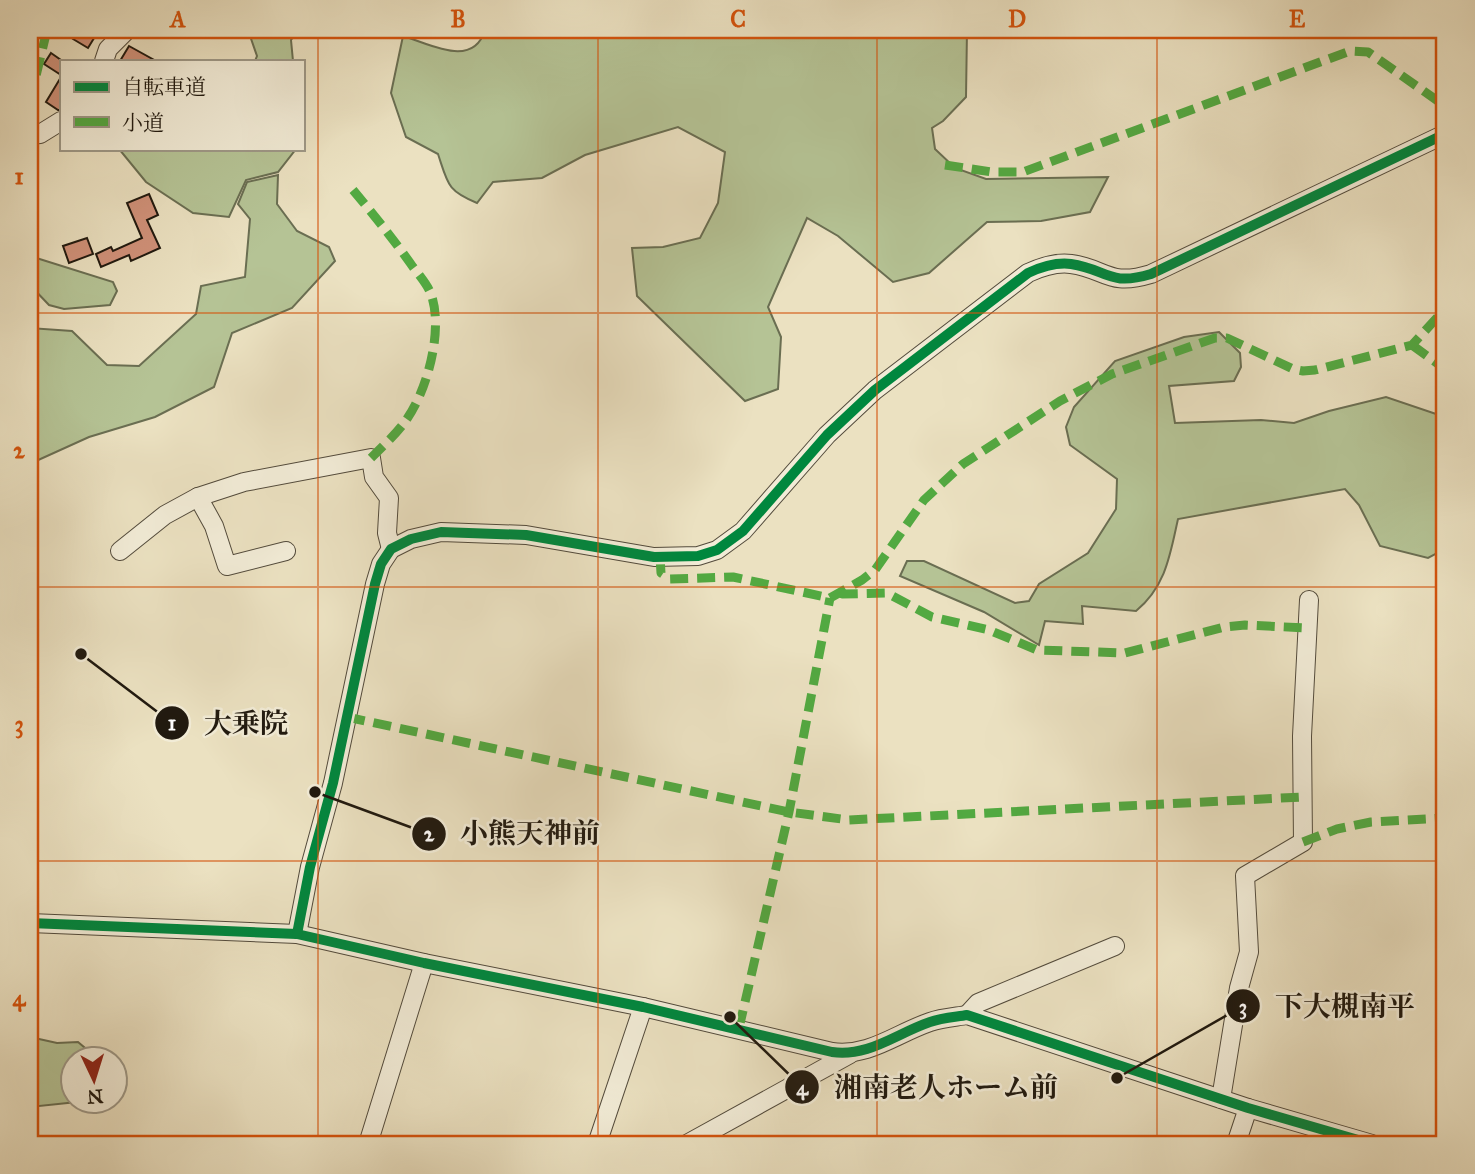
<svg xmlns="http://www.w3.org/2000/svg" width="1475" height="1174" font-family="'IM FELL Great Primer','Noto Serif JP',serif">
<rect width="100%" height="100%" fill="#ebe1c1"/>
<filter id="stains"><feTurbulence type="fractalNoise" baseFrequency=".00286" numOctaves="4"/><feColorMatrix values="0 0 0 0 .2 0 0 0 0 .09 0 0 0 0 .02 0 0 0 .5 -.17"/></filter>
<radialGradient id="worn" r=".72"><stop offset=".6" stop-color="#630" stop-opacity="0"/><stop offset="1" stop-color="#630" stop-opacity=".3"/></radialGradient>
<g fill="#b5c395" stroke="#6a6e52" stroke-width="2">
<polygon points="248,30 299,30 291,40 293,61 255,61 257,56"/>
<path d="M485,30h482l-1,67 -23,24 -11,7 3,21 20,19 31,11 122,-2 -18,35 -49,9 -54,1 -58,51 -36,9 -55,-46 -31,-18 -39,89 13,30 -3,52 -33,12 -108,-105 -5,-48 31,-1 37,-9 18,-35 7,-51 -47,-25 -93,28 -43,23 -49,4 -16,21c-30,-12 -29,-19 -39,-49l-32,-17 -15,-44 12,-57c27,8 70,33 82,-6z"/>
<polygon points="119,149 296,149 278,172 246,180 229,217 193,213 146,182"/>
<polygon points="278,175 277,204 297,231 329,247 335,261 292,308 232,333 214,387 155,417 89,437 36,461 30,498 30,328 72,331 107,365 139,366 196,314 201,286 245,277 250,219 238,204 247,182"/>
<polygon points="30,256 113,282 117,291 110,305 64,309 49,305 30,285"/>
<path d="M1219,332l21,21 1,14 -7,14 -65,5 6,37 86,-3 33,3 35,-12 57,-14 59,20v132l-17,9 -48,-12 -21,-41 -14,-16 -167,30c-8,36 -12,67 -42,92l-54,-5 1,18 -38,-3 -6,24 -55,-33 -84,-36 7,-15h17l91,42 14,-2 10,-17 49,-31 28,-44 1,-30 -47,-34 -4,-18 8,-20 41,-46 69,-24z"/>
<polygon points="30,618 38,620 32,675 30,675"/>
<polygon points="30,1037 57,1043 78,1042 91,1053 90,1058 74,1058 74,1100 78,1101 77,1102 30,1107"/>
</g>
<g fill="#d09179" stroke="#20190f" stroke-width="2">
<polygon points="78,30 99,30 88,48 73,39"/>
<polygon points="129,46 156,61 120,61"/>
<polygon points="51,53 61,60 61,75 44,64"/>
<polygon points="61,77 61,110 58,110 46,102"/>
<polygon points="149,194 158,215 147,220 160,248 131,261 129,255 101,267 96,254 111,247 113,251 142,238 127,203"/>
<polygon points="87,238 93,254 69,263 63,246"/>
</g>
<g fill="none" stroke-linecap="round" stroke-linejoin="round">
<defs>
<g id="minor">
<polyline points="104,61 108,49 127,30"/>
<polyline points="30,135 40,134 61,121"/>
<polyline points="198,497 214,526 227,566 286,551"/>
<polyline points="120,551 165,515 198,497 244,482 371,458 374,477 389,498 387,533 391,549"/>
<path d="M30,923l267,11 127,29 219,44 189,45c37,5 63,-18 98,-30 11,-4 25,-5 37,-7l281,93 124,36"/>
<path d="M297,934l13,-67 23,-84 42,-199 6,-20 10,-15 20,-10 30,-7 85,3 128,22 44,-1 19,-6 26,-19 84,-96 48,-45 153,-117c13,-6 28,-11 43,-9 36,5 37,23 80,10l294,-140"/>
<polyline points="967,1015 978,1003 1115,946"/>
<polyline points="1221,1099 1239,988 1249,952 1245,876 1303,842 1302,736 1309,600"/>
<polyline points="368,1144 424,963"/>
<polyline points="597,1144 643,1007"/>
<polyline points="687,1144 850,1054"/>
<polyline points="1236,1144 1248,1108"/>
</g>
</defs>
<use href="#minor" stroke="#534b3c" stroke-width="20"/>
<use href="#minor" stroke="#f2ecd7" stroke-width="18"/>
<g stroke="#52a941" stroke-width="9" stroke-dasharray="18 9" stroke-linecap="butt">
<polyline points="30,101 47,30"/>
<polyline points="945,165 992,172 1023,172 1350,51 1368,52 1445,106"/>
<path d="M353,190c21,25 41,50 60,77 6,8 14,17 18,27 13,36 -4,99 -27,129 -9,12 -22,24 -33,35"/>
<polyline points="1412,345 1445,369"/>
<polyline points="660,557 661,573 670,579 733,577 830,598 862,580 875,570 924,500 963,464 1060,401 1112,374 1215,338 1227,338 1293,369 1303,371 1315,370 1412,345 1445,309"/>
<polyline points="841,592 842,594 887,593 932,617 989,630 1037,650 1125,653 1224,627 1245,625 1307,628"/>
<polyline points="347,717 789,812 849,820 1302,797"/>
<polyline points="1303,842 1337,829 1371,822 1445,818"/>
<polyline points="739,1028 789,812 830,598"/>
</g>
<defs>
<g id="cycleway">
<path d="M30,923l267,11 127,29 219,44 189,45c37,5 63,-18 98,-30 11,-4 25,-5 37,-7l281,93 124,36"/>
<path d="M297,934l13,-67 23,-84 42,-199 6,-20 10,-15 20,-10 30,-7 85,3 128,22 44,-1 19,-6 26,-19 84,-96 48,-45 153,-117c13,-6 28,-11 43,-9 36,5 37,23 80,10l294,-140"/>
</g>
</defs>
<use href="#cycleway" stroke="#f2ecd7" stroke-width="15"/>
<use href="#cycleway" stroke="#00873e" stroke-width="10"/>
</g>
<path fill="none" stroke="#d4530c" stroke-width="2" stroke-opacity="0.55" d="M318,30v1114M598,30v1114M877,30v1114M1157,30v1114M30,313h1415M30,587h1415M30,861h1415"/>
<path fill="none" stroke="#20190f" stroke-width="2.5" d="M81 654L172 723M315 792L429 834M1117 1078L1243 1006M730 1017L802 1087"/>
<g fill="#20190f" stroke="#f2ecd7" stroke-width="2.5">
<circle cx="81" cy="654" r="7"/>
<circle cx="315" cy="792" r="7"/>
<circle cx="1117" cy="1078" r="7"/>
<circle cx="730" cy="1017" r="7"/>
<circle cx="172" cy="723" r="18"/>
<circle cx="429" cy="834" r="18"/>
<circle cx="1243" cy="1006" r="18"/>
<circle cx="802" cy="1087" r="18"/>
</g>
<g font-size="21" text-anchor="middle" font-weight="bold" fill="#fff">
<text x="172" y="730">1</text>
<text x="429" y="841">2</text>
<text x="1243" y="1014">3</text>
<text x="802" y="1095">4</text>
</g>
<g font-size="28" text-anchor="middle" font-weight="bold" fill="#20190f" stroke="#f2ecd7" stroke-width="5" stroke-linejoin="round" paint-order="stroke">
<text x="246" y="733">大乗院</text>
<text x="530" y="843">小熊天神前</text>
<text x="1345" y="1016">下大槻南平</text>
<text x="946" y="1097">湘南老人ホーム前</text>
</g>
<rect width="1475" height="1174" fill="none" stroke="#ebe1c1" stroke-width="77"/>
<rect x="60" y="60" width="245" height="91" fill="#f2ecd7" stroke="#9e9887" stroke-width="2"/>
<rect x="74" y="82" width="35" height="10" fill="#00873e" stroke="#9e9887" stroke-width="2"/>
<text x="122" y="94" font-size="21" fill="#20190f">自転車道</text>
<rect x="74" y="117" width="35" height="10" fill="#52a941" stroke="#9e9887" stroke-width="2"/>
<text x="122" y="130" font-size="21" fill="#20190f">小道</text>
<g transform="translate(94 1080) rotate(176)"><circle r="33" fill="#f2ecd7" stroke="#9e9887" stroke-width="2"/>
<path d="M0-5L12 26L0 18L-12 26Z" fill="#8f2418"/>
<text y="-10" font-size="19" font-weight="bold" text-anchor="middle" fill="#20190f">N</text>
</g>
<rect x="38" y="38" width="1398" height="1098" fill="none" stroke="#d4530c" stroke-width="2.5"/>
<g font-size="23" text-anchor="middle" font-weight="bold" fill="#d4530c">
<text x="178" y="27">A</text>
<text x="458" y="27">B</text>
<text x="738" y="27">C</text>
<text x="1017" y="27">D</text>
<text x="1297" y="27">E</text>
<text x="19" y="184">1</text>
<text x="19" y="458">2</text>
<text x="19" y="732">3</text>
<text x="19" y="1006">4</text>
</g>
<rect width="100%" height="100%" filter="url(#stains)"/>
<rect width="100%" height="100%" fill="url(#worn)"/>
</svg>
